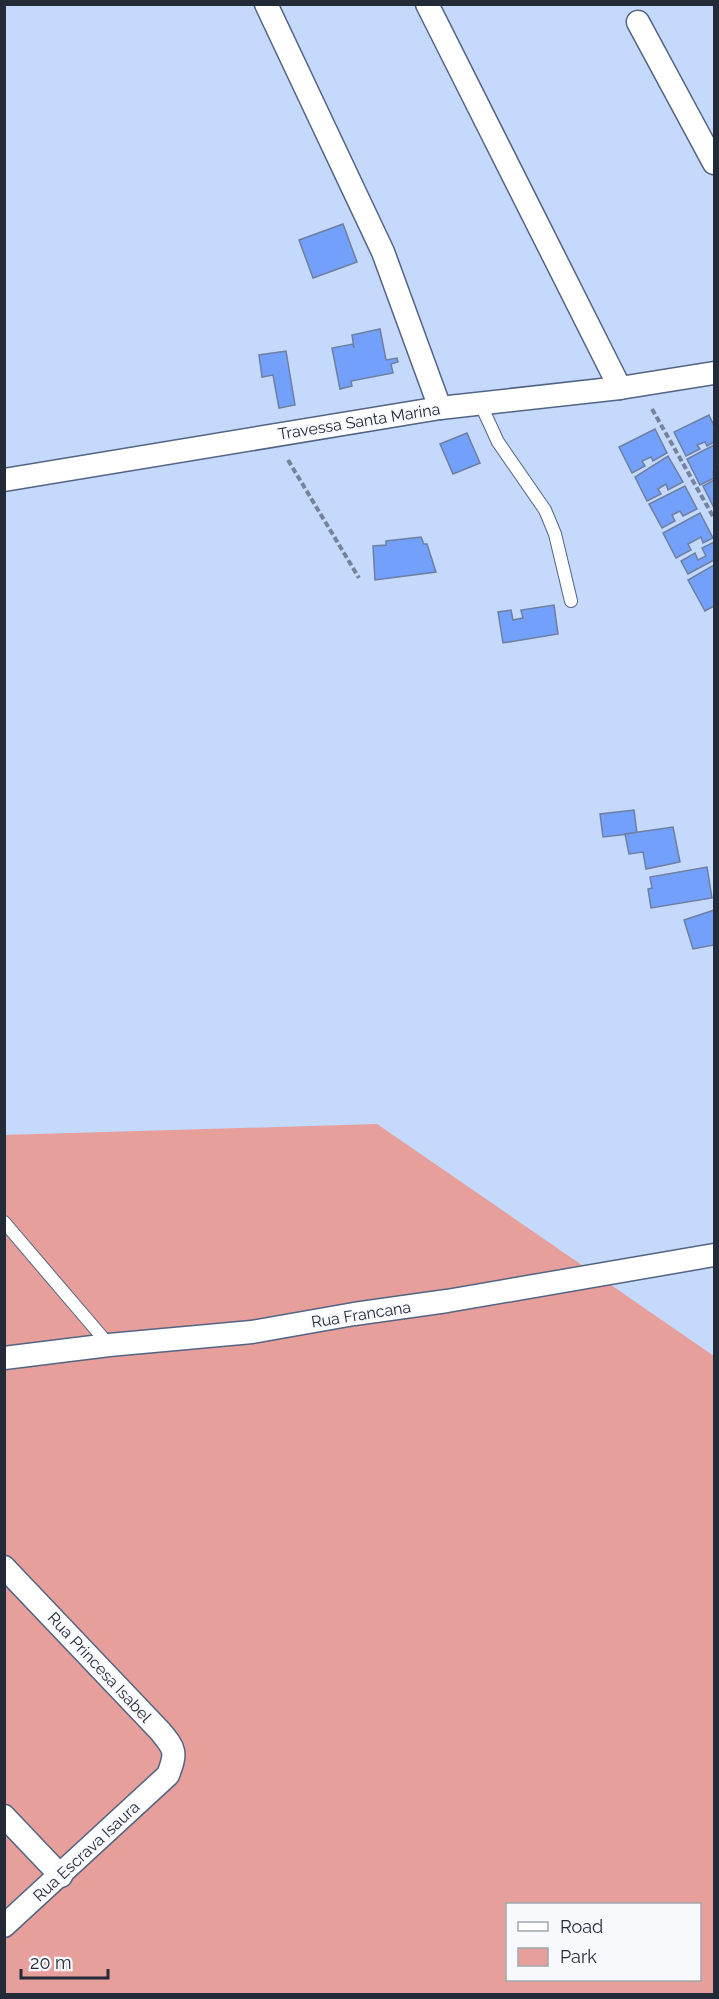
<svg xmlns="http://www.w3.org/2000/svg" width="719" height="1999" font-family="Raleway,sans-serif">
<rect width="100%" height="100%" fill="#c5d9fd"/>
<path fill="#e69f9b" fill-rule="evenodd" d="M377,1124l337,232v638h-709l-1,-859zM508,1904h192v76h-192z"/>
<g fill="#73a0fa" stroke="#6e7fa0" stroke-width="1.5">
<polygon points="343,224 357,262 313,278 299,240"/>
<polygon points="380,329 386,360 397,358 398,362 391,364 393,373 351,381 352,386 340,389 332,348 353,344 354,348 352,335"/>
<polygon points="286,351 295,405 279,408 273,375 262,377 259,355"/>
<polygon points="709,415 714,426 714,442 707,446 705,442 697,445 700,449 686,456 674,432"/>
<polygon points="655,429 667,453 653,461 651,457 642,461 645,466 632,473 619,447"/>
<polygon points="467,433 480,463 453,474 440,444"/>
<polygon points="714,445 714,471 713,472 714,478 700,485 687,459"/>
<polygon points="668,456 683,482 668,490 666,484 658,489 661,494 647,501 635,477"/>
<polygon points="714,480 714,508 703,486"/>
<polygon points="685,486 697,509 683,516 680,511 672,515 675,521 662,528 649,504"/>
<polygon points="700,513 713,538 703,543 701,537 688,544 691,550 676,558 663,533"/>
<polygon points="421,537 424,544 427,544 436,572 375,580 373,546 386,545 386,541"/>
<polygon points="714,542 714,560 688,574 681,561 695,553 698,560 706,556 702,548"/>
<polygon points="714,565 714,606 705,611 688,580"/>
<polygon points="554,605 558,634 503,643 498,612 511,610 513,620 523,618 521,610"/>
<polygon points="634,810 637,833 603,837 600,814"/>
<polygon points="673,827 680,862 646,869 643,852 629,854 625,834"/>
<polygon points="707,867 712,898 651,908 648,889 652,888 650,877"/>
<polygon points="714,910 714,945 693,949 684,920"/>
</g>
<g fill="none" stroke-linecap="round" stroke-linejoin="round">
<defs>
<g id="lane">
<polyline points="480,403 498,442 545,510 555,534 571,601"/>
<polyline points="4,1222 109,1345"/>
</g>
<g id="street">
<polyline points="266,4 383,252 440,408"/>
<polyline points="427,4 620,388"/>
<polyline points="638,22 714,163"/>
<polyline points="4,480 440,408 620,388 714,373"/>
<polyline points="4,1358 109,1345 252,1332 354,1314 447,1301 714,1255"/>
<path d="M4,1567l156,164c15,18 17,21 8,44l-164,151"/>
<polyline points="4,1816 61,1876"/>
</g>
</defs>
<use href="#lane" stroke="#536483" stroke-width="14"/>
<use href="#street" stroke="#536483" stroke-width="25"/>
<g stroke="#75839b" stroke-width="4" stroke-dasharray="6 3" stroke-linecap="butt">
<polyline points="652,409 714,518"/>
<polyline points="288,460 359,578"/>
</g>
<use href="#lane" stroke="#fff" stroke-width="12"/>
<use href="#street" stroke="#fff" stroke-width="22"/>
</g>
<g text-anchor="middle" stroke-width="4.5" stroke-linejoin="round" paint-order="stroke">
<g font-size="16" fill="#232b38" stroke="#f7f9fd">
<text transform="translate(359 421) rotate(-9)" y="6">Travessa Santa Marina</text>
<text transform="translate(361 1314) rotate(-9)" y="6">Rua Francana</text>
<text transform="translate(100 1667) rotate(47)" y="6">Rua Princesa Isabel</text>
<text transform="translate(86 1851) rotate(-43)" y="6">Rua Escrava Isaura</text>
</g>
</g>
<rect width="719" height="1999" fill="none" stroke="#232b38" stroke-width="12"/>
<rect x="506" y="1903" width="195" height="78" fill="#f7f9fd" stroke="#a2a7ae" stroke-width="1.5"/>
<rect x="518" y="1922" width="30" height="9" fill="#ffffff" stroke="#a2a7ae" stroke-width="1.5"/>
<text x="560" y="1933" font-size="18" fill="#232b38">Road</text>
<rect x="518" y="1948" width="30" height="18" fill="#e69f9b" stroke="#a2a7ae" stroke-width="1.5"/>
<text x="560" y="1963" font-size="18" fill="#232b38">Park</text>
<path d="M21 1969v9h87v-9" fill="none" stroke="#232b38" stroke-width="3"/>
<text x="30" y="1969" font-size="18" fill="#232b38" stroke="#f7f9fd" stroke-width="4.5" paint-order="stroke">20 m</text>
</svg>
